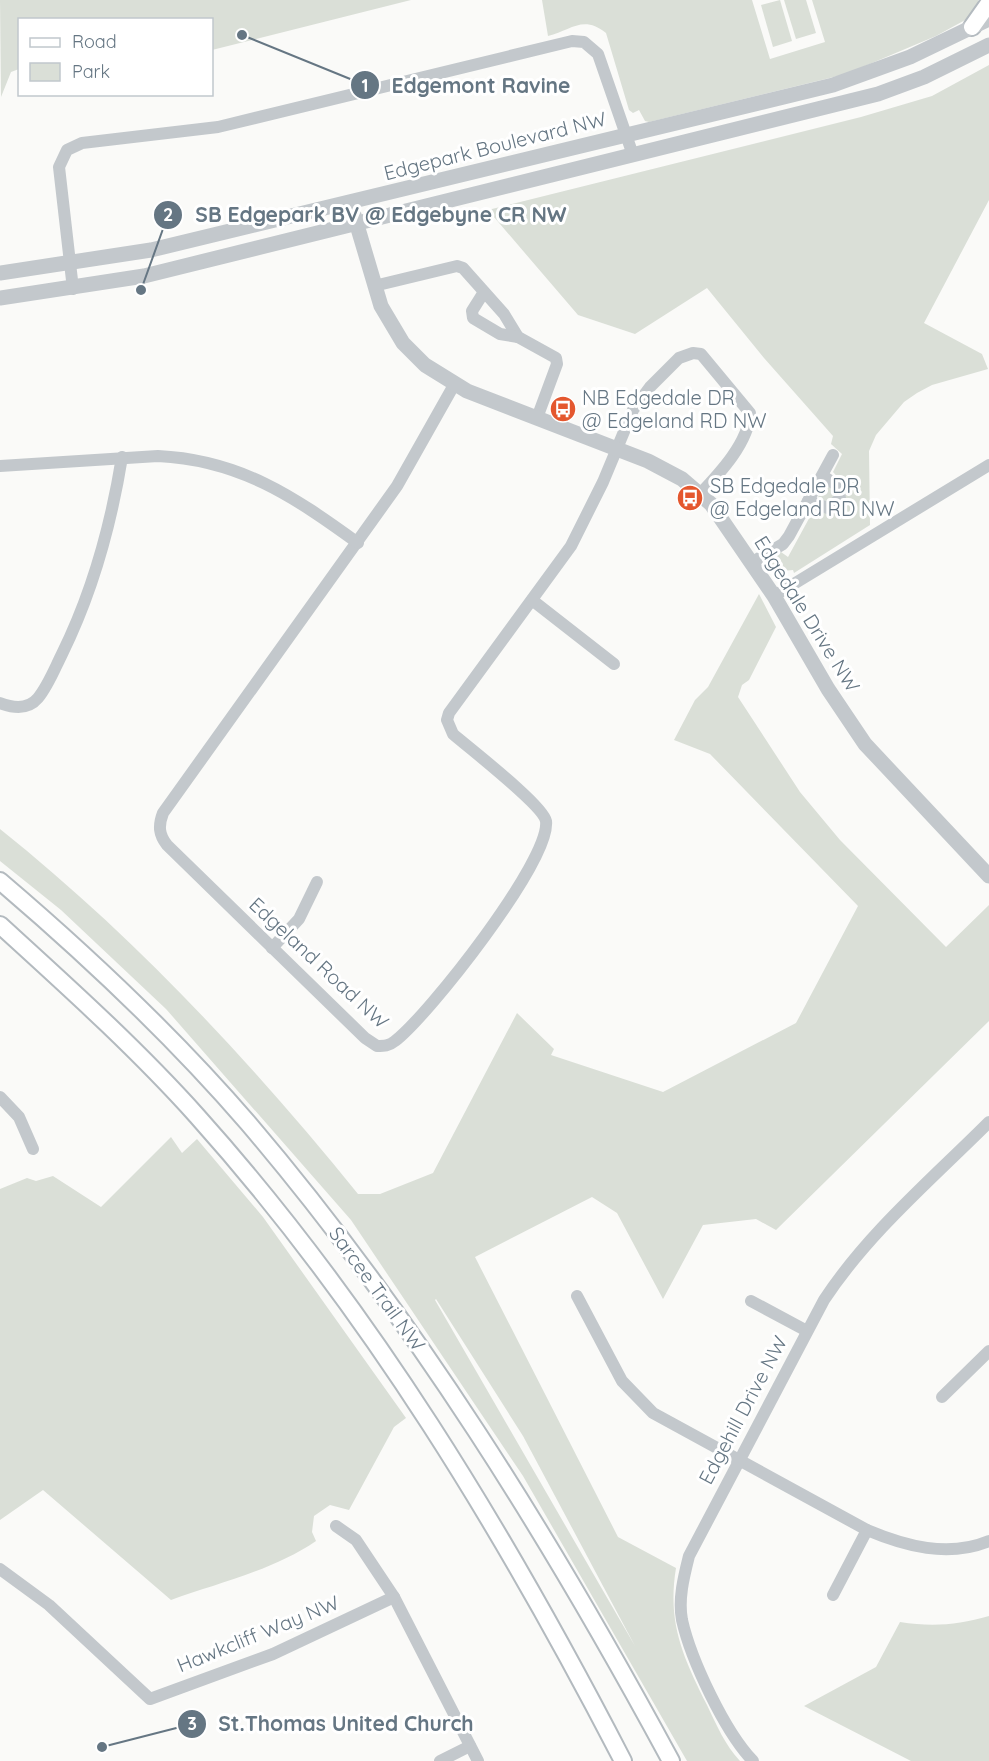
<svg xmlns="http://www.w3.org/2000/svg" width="989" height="1761" font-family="Quicksand,sans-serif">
<rect width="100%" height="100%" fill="#fafaf8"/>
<g fill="#dadfd7" fill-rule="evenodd">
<polygon points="0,0 411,0 212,50 212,20 20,20 19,69 11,72 1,97"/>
<path d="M542,0h210l18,59 55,-17 -13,-42h166l1,8 -12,11 -31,17 -90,38 -197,48 -4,-1 -6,-11 -6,3 -4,-3 -23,-77c-23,-19 -36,-2 -58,3z"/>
<polygon points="780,0 792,41 773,47 761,5"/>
<polygon points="784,0 806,0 816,33 796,39"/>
<polygon points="989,65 989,200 924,323 982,354 988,369 932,385 917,393 904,402 876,435 869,451 870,525 794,573 793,570 773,572 767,567 769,560 781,552 788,557 812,513 833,513 844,502 843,483 833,472 842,454 831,444 833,436 764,358 707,288 635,334 578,315 488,210 861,117 932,96"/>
<polygon points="827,485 836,492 831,503 818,498 821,487"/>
<path d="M759,594l17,33 -27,53 -7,5 -4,12 62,95 40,48 106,107 43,-42v116l-213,209 -20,-11 -53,6 -40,74 -46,-86 -25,-16 -117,60 143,280 58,31c-9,55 7,89 31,137 9,19 18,40 33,56h-53l-164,-285 -172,-256 -185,-211 -105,-99 -61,-49v-32c134,107 250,232 358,365h22l53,-21 84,-160 37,36 -3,6 112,37 133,-69 62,-117 -148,-152 -36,-14 21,-40 13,-13zM436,1299l87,137 112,210 -200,-346z"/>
<path d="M171,1137l11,16 15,-14 66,78 143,201 -12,9 -45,83 -19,-5 -16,11 -2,16 4,9c-42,29 -98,42 -145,59l-128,-110 -43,30v-331l27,-11 9,3 17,-5 48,31z"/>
<path d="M989,1616v145h-78l-107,-55 72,-39 24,-45c32,5 58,3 89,-6z"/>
</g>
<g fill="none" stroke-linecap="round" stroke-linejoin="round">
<defs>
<g id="secondary">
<polyline points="972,27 989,3"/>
<path d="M0,881c88,75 172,154 248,242 166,195 302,414 423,638"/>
<path d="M0,925c68,62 136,123 197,191 173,193 307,415 426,645"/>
</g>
</defs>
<use href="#secondary" stroke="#b3babf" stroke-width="20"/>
<g stroke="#c3c8cc" stroke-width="12">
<polyline points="374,286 457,266 463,268 504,314 518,337 556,358 557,364 537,418"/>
<polyline points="73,289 59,167 67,150 82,143 218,127 572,41 584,42 598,54 633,155"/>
<polyline points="484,292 472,311 473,318 500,334 518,337"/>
<path d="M454,385l-57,101 -234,327c-5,13 -4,22 4,32l198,193 12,8c7,0 12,0 18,-5 33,-25 156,-181 151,-220 -3,-16 -77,-73 -93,-87l-6,-14 2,-7 122,-167 32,-64 30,-72 17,-23 29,-29 14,-5 8,1 49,59c-1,29 -30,60 -50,81"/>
<path d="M0,466l158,-10c82,4 135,40 200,87"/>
<polyline points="808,501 828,508 840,499 838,486 823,476"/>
<polyline points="751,563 783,544 789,536 833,455"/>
<polyline points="774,596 989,465"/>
<polyline points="532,600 614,664"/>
<path d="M0,703c13,5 28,7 38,-5 10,-12 17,-30 24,-44 31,-63 49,-129 60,-197"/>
<polyline points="272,948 299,919 317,882"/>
<polyline points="0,1097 19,1117 33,1149"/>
<path d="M577,1296l45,85 31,32 214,117c38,16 81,28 122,11"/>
<polyline points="751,1301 807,1331"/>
<polyline points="942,1397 989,1351"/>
<polyline points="336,1526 356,1540 394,1597 478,1761"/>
<polyline points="0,1569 49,1605 150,1699 273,1654 394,1597"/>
<polyline points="833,1595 867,1530"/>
<polyline points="440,1761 470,1746"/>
<path d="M753,1761c-28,-29 -62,-101 -71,-141 -4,-21 2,-44 7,-64l135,-256c44,-67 108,-121 165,-178"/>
</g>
<g stroke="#c3c8cc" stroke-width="15">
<polyline points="354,215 381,306 403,343 425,365 467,391 648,461 682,479 711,504 774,596 828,689 865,744 989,876"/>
<polyline points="0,273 151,250 833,85 910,57 989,19"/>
<polyline points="0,298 144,276 878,94 924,77 989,45"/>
</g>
<use href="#secondary" stroke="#fff" stroke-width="16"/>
</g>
<defs>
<symbol id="bus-disc" viewBox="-11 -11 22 22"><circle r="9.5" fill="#e4572e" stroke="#fff"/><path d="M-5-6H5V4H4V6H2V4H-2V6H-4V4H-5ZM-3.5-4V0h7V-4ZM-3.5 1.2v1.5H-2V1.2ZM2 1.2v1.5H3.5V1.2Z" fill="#fff"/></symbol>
</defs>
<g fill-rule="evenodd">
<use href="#bus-disc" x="548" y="394" width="30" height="30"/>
<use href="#bus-disc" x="675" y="483" width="30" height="30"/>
</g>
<g text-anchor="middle" stroke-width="6" stroke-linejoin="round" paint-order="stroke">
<g font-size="20" fill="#657683" stroke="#fff">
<text transform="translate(495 146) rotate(-14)" y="7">Edgepark Boulevard NW</text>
<text transform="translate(807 614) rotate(58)" y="7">Edgedale Drive NW</text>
<text transform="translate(319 963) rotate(43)" y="7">Edgeland Road NW</text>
<text transform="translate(377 1289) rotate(54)" y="7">Sarcee Trail NW</text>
<text transform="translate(743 1410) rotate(-62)" y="7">Edgehill Drive NW</text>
<text transform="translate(258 1634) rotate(-22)" y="7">Hawkcliff Way NW</text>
</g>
<g font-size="20" fill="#657683" stroke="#fff" text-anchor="start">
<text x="582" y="405">NB Edgedale DR<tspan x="582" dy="23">@ Edgeland RD NW</tspan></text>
<text x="710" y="493">SB Edgedale DR<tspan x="710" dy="23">@ Edgeland RD NW</tspan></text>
</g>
</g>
<path fill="none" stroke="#657683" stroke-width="2" d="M242 35L365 85M141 290L168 215M102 1747L192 1724"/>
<g fill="#657683" stroke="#fff" stroke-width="2">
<circle cx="242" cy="35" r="6"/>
<circle cx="141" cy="290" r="6"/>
<circle cx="102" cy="1747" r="6"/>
<circle cx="365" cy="85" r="15"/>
<circle cx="168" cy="215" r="15"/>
<circle cx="192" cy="1724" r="15"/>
</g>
<g font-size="18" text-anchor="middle" font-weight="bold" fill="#fff">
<text x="365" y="92">1</text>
<text x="168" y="221">2</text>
<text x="192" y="1730">3</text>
</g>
<g font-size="21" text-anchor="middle" font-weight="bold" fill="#657683" stroke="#fff" stroke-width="6" stroke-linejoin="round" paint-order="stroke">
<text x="481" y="93">Edgemont Ravine</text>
<text x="381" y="222">SB Edgepark BV @ Edgebyne CR NW</text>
<text x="346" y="1731">St.Thomas United Church</text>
</g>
<rect x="18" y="18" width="195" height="78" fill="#ffffff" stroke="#c1c8cd" stroke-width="1.5"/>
<rect x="30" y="38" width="30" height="9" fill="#ffffff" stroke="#c1c8cd" stroke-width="1.5"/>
<text x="72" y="48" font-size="18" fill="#657683">Road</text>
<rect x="30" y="63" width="30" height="18" fill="#dadfd7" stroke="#c1c8cd" stroke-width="1.5"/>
<text x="72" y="78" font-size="18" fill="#657683">Park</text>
</svg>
